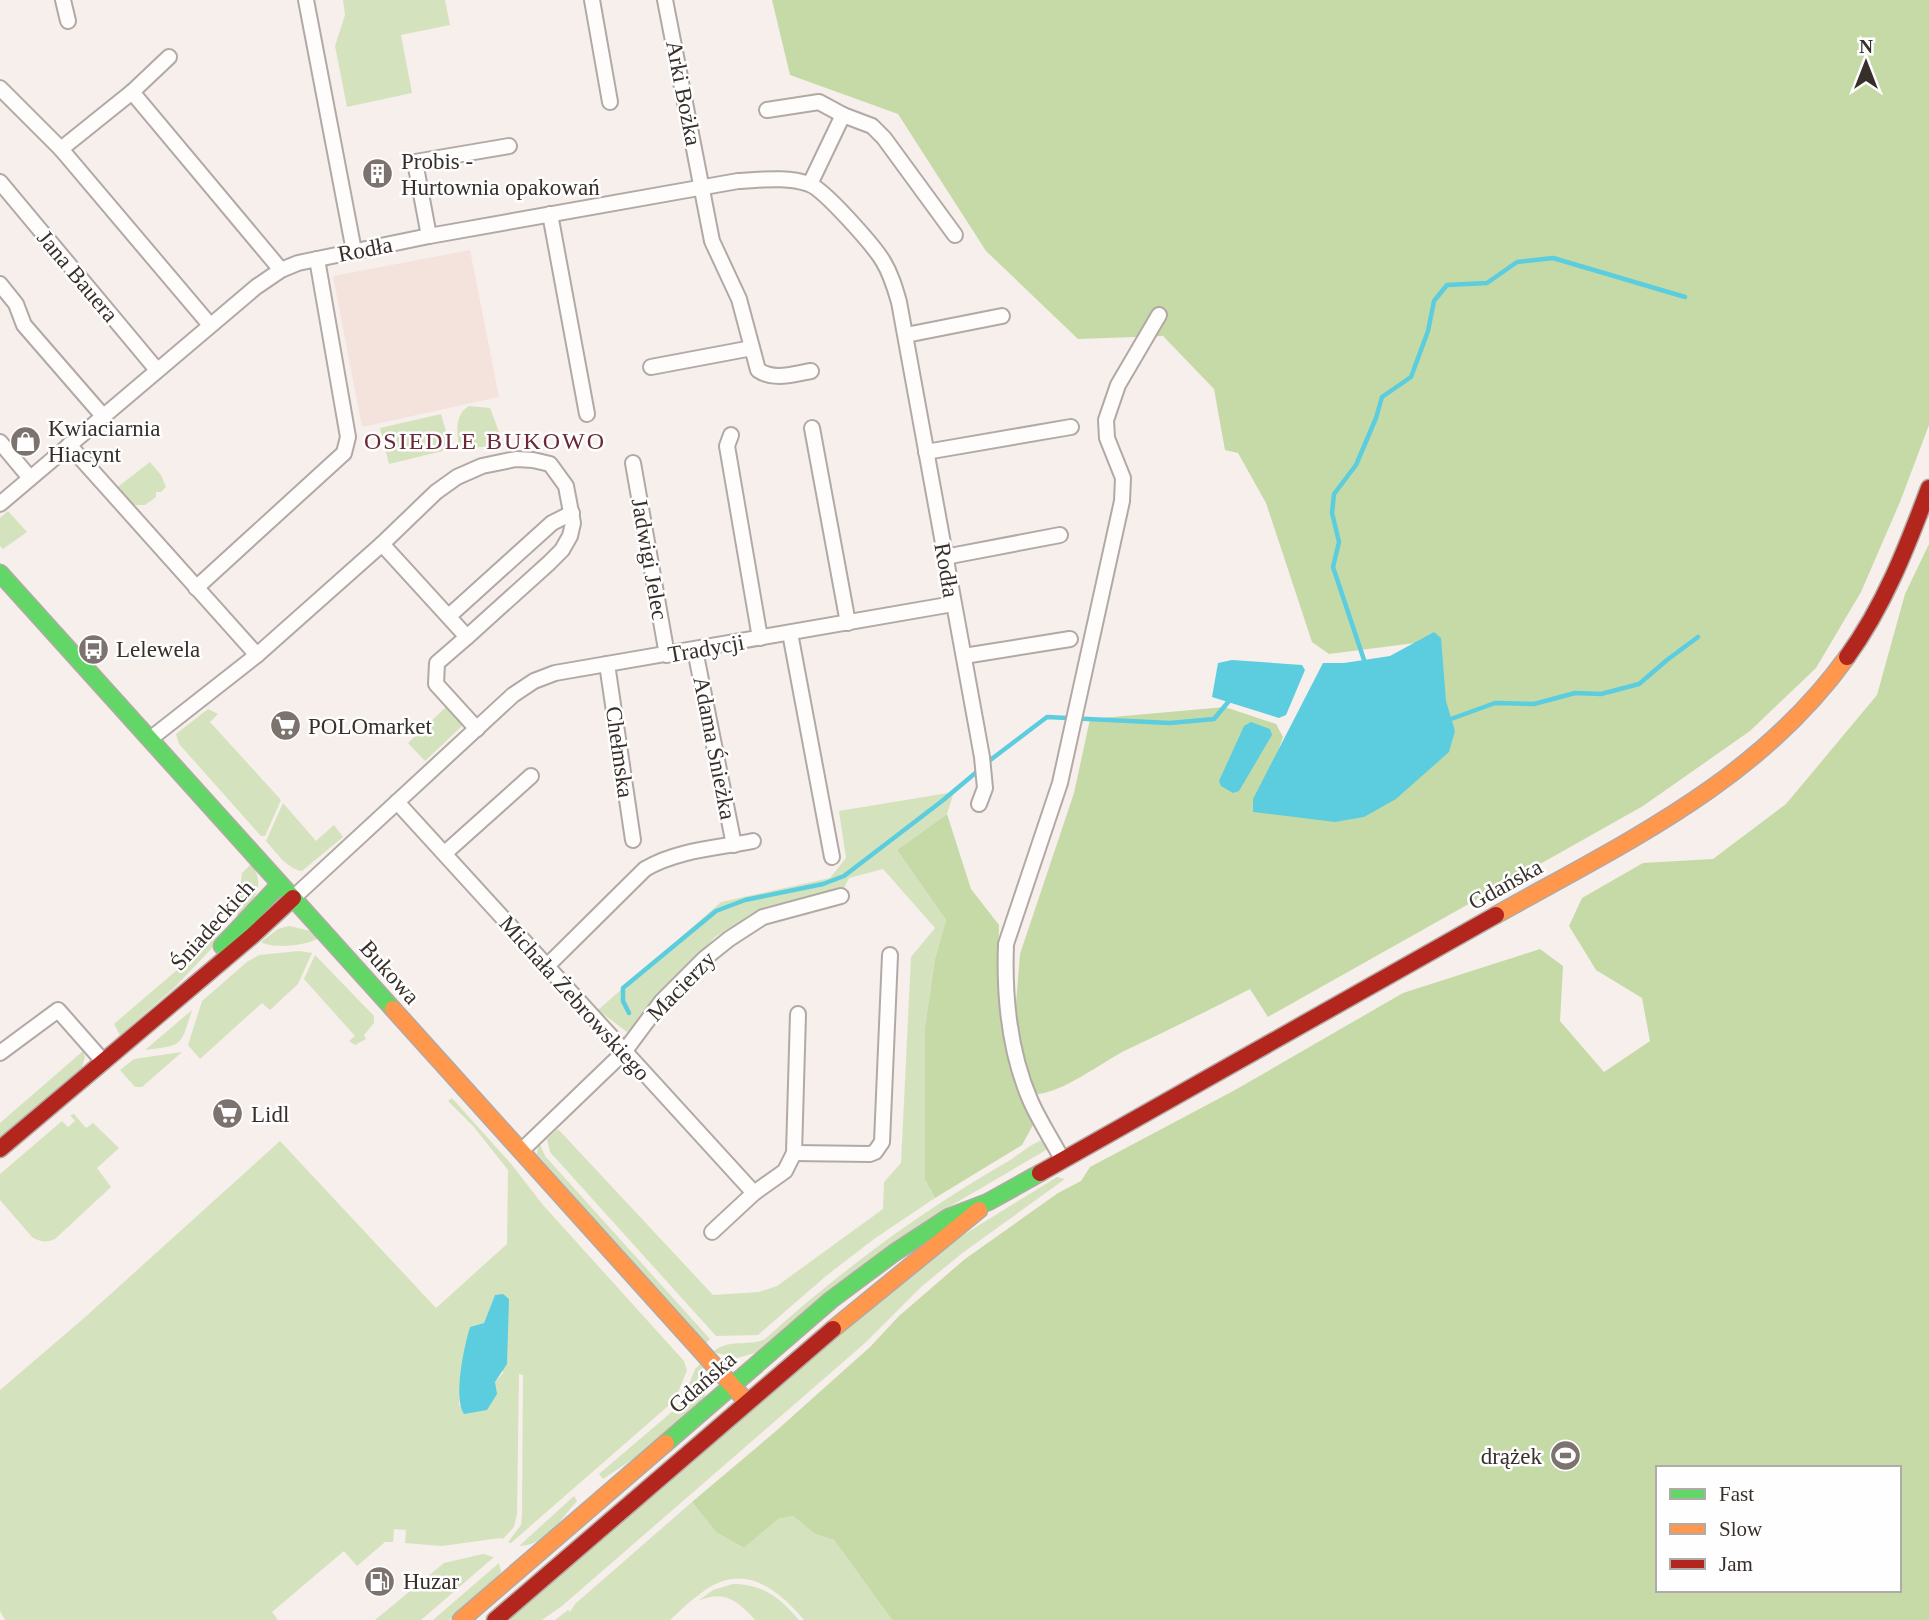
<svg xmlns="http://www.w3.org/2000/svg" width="1929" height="1620" font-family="'Times New Roman',serif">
<rect width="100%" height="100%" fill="#f7efeb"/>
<polygon fill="#f4e3dc" points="470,250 499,397 362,427 333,276"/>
<g fill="#d4e3bd" fill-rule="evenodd">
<polygon points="343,0 445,0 450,25 401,35 412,93 347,107 335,46 345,15"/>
<path d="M469,406l21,2 14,37 -45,4c-1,-16 -6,-33 10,-43z"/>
<polygon points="441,414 451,449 389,464 380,428"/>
<polygon points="150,462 161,475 166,487 161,492 156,492 156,497 145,505 131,505 115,489"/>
<polygon points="8,511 27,532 3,549 0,546 0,518"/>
<polygon points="446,707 463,725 425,761 408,743"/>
<polygon points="208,709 218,714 210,722 281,800 265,836 261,836 179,744 176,734"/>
<polygon points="954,792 947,814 897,850 946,920 935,959 925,1027 925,1180 935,1198 874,1239 826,1276 758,1335 716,1336 550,1152 547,1139 558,1129 713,1295 759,1292 777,1286 883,1209 884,1182 901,1163 911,957 935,928 883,869 849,878 844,888 762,908 715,937 627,1032 598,1010 721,902 830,878 846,858 839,811"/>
<path d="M283,803l33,38 18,-16 9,12 -41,34c-15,-2 -26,-19 -36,-30z"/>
<path d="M252,863c14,27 3,35 -15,54l5,-44z"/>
<path d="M289,926l22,5 8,7c-13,8 -46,11 -58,4l17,-13z"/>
<polygon points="226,928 230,929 175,987 120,1035 114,1024"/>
<polygon points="299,951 312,953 298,984 270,1010 262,1003 200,1059 188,1045 202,1001 247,962 259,955"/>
<polygon points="315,955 374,1016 374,1023 364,1035 366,1039 355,1045 349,1041 355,1036 304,979"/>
<path d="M192,1010c-12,37 -8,35 -47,40z"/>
<polygon points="83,1051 85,1057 82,1067 0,1139 0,1123"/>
<polygon points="182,1052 142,1087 135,1087 120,1070 134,1059"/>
<path d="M452,1098l60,67 31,40 141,156 3,9 -12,30 -164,143 -3,-1 13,-17 1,-11 1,-139 -4,-1 -2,140 -3,13 -11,12 -3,-1 -58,8 -37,-3 1,-13 -12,-1 -1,13h-8l-28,24 -13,-15 -72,61 6,8h-273l-5,-9v-221l83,-71 197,-178 156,167 71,-64 1,-74 -35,-44 -25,-25zM495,1295l8,78 -8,9 -36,24 3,-35 8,-44 14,-4z"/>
<path d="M74,1114l12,14 7,-5 26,25 -22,20 14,19 -56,52c-8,4 -15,3 -23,-2l-32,-37v-26l62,-53 6,6 7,-6 -5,-6z"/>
<path d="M1043,1140l5,6 -2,4 -104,61 -187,142 -18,5 -24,-6c15,-14 35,-5 52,-13 74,-67 155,-127 242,-177 10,-6 26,-20 36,-22z"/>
<polygon points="539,1142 545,1156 710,1339 705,1344 537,1154"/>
<polygon points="1057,1177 1065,1179 961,1254 921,1287 865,1343 562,1606 542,1620 505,1620 752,1407 960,1237"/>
<polygon points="702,1362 707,1381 704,1400 645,1451 603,1479 599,1474 681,1404 695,1369"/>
<path d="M574,1496l3,5c-17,18 -29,44 -58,45z"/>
<path d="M692,1502l24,30 28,16 34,-29 15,-3 22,18 19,6 58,80h-88c-26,-31 -60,-58 -100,-29 -12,8 -23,19 -34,29h-115l13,-10 2,2 5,-8z"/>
<polygon points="483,1554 494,1557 421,1620 375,1620 444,1563"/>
<polygon points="499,1563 501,1571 498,1578 449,1620 433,1620"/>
<path d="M733,1584c30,0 47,14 66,36h-44c-17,-19 -31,-31 -57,-19l15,-11z"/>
</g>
<g fill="#c6daa7" fill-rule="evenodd">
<path d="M772,0h1157v425l-29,77 -39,90 -45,76 -66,63 -107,75 -375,211 -18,-28c-42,22 -84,42 -126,62 -23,12 -66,45 -91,43l-19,-66 6,-74 54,-161 16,-74 135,-12 51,17 7,13 -24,68 164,-163 -94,12 -17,-12 -46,-139 -28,-50 -13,-3 -11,-61 -51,-53 -85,3 -92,-88 -88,-137 -108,-39z"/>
<path d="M1929,544v1076h-1037l-58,-80 -19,-6 -22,-18 -15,3 -34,29 -28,-16 -24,-30 84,-71 94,-84 29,-31 66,-57 93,-66 23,-12 9,-14 145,-77 168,-97 137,-44 23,17 -3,55 44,51 46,-31 -8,-43 -46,-28 -27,-44 13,-28 61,-35 70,-4 73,-55 91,-109 28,-101zM1658,1468h241v122h-241z"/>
<polygon points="947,814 971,889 999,925 998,963 1002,1014 1011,1055 1033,1125 1022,1145 935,1198 925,1180 925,1027 935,959 946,920 897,850"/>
</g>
<g fill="#5ccdde">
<polygon points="1434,632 1441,638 1446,701 1455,731 1449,752 1396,799 1364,817 1335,822 1253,812 1253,799 1323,663 1344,663 1390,656"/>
<polygon points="1232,660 1302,665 1305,670 1286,715 1279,718 1212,697 1218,663"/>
<polygon points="1251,722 1270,729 1272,735 1239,791 1233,793 1221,786 1219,781 1244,726"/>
<path d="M503,1294l6,5 -2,65 -12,18 2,12 -10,16 -23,4c-11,-17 0,-67 6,-87l14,-4 11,-28z"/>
</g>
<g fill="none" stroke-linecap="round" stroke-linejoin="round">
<g stroke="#5ccdde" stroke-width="4.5">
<polyline points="1364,660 1333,567 1339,542 1332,513 1334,494 1356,465 1376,418 1382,397 1411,377 1428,331 1434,301 1447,285 1487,283 1517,262 1553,258 1685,297"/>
<polyline points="1451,719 1495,703 1534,704 1575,693 1601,694 1639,684 1667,660 1698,637"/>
<polyline points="985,764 1047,717 1170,723 1214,719 1229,701"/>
<polyline points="629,1013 623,1001 623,988 716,911 745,900 823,884 844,876 942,801 979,770"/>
</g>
<defs>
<g id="street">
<polyline points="63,0 68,21"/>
<polyline points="306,0 354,251"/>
<polyline points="592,0 610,102"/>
<path d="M665,0l47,241 27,58 19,71c16,11 35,4 53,1"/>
<polyline points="0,88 61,149 210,325"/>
<polyline points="132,92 281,270"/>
<polyline points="767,110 819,102 843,115 810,184"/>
<polyline points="843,115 872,126 884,138 955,235"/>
<polyline points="61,149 132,92 169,57"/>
<polyline points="0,182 157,370"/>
<polyline points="550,214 587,414"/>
<polyline points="429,236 415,162 509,146"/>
<polyline points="0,284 16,304 24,325 103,416"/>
<polyline points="906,335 1002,316"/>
<polyline points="651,367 752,348"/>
<polyline points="812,428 848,623"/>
<polyline points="731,435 727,446 760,638"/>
<polyline points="0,442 30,478"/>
<polyline points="69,445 257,655"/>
<polyline points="926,452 1071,427"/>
<polyline points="633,463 667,655"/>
<path d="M0,504l256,-217 25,-17 17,-7 131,-27 309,-55c23,-1 49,-5 71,3 15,5 65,62 74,77 8,13 12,27 16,41l83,455 3,31 -6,16"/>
<polyline points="382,544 467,637 437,663 436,684 477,729"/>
<polyline points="945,557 1060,535"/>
<polyline points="196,588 344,453 348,437 317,259"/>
<polyline points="449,616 552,523 572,513"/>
<polyline points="790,633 832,857"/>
<polyline points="695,650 734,845"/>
<polyline points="964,656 1070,639"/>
<polyline points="607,664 633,840"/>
<polyline points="150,739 257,655 382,544 436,492 457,477 482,466 516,459 533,460 550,464 566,486 573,523 570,536 562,550 549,563 467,637"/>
<polyline points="397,802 754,1193 785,1171 794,1153 798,1014"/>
<polyline points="445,853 531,776"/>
<polyline points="293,898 513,695 534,681 555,673 953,604"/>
<path d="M547,966l98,-97c32,-19 72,-21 108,-28"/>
<polyline points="0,1053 58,1010 102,1060"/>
<polyline points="521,1151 624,1052 662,1001 704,959 729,939 763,917 841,896"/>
<polyline points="794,1153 870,1154 875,1152 882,1142 890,955"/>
<path d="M1062,1159c-10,-19 -22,-37 -31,-57 -21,-48 -27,-106 -25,-158l54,-161 62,-282 1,-23 -16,-40 -1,-18 12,-35 41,-70"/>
<polyline points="712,1232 754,1193"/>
</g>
<g id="fast">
<polyline points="0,573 393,1009"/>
<polyline points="222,946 280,884"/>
<polyline points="666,1443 831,1300 894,1253 949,1217 988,1202 1040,1173"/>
</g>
<g id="slow">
<path d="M1496,915c130,-73 262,-134 351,-258"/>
<polyline points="393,1009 747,1402"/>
<polyline points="833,1329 979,1210"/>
<polyline points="461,1620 666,1443"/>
</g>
<g id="jam">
<path d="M1847,657c37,-51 60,-110 82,-169"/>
<polyline points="0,1149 252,936 293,898"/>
<polyline points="1040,1173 1496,915"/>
<polyline points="495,1620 833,1329"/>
</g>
</defs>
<use href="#street" stroke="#b2a9a5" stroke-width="18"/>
<use href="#fast" stroke="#b2a9a5" stroke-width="19"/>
<use href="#slow" stroke="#b2a9a5" stroke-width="19"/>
<use href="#jam" stroke="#b2a9a5" stroke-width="19"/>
<use href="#street" stroke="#fefdfc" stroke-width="14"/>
<use href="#fast" stroke="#63d668" stroke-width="16"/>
<use href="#slow" stroke="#ff974d" stroke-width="16"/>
<use href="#jam" stroke="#b3261e" stroke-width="16"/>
</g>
<defs>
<symbol id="building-disc" viewBox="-11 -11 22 22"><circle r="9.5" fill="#7c726e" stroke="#fefefe"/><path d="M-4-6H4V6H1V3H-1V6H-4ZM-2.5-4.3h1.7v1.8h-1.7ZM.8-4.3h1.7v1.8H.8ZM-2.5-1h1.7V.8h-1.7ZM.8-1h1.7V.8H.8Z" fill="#fff"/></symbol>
<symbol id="shop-disc" viewBox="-11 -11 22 22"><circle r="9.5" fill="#7c726e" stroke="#fefefe"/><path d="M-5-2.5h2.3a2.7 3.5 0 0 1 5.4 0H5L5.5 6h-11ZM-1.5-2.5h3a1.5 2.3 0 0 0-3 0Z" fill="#fff"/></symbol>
<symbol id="bus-disc" viewBox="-11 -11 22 22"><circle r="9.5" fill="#7c726e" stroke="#fefefe"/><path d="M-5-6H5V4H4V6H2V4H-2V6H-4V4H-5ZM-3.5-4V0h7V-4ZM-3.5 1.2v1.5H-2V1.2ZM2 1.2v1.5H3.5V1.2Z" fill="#fff"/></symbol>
<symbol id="supermarket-disc" viewBox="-11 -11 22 22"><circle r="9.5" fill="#7c726e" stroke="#fefefe"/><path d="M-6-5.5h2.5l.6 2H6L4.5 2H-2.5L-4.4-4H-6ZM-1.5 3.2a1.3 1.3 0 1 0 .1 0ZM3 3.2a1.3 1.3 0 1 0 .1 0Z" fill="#fff"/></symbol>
<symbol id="stadium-disc" viewBox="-11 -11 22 22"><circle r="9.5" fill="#7c726e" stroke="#fefefe"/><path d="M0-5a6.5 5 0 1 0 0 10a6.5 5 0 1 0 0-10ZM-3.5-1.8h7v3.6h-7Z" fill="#fff"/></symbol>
<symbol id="fuel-disc" viewBox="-11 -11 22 22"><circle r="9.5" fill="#7c726e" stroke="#fefefe"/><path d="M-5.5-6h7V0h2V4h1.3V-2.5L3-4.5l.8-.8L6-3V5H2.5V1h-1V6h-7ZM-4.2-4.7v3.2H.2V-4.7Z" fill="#fff"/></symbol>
</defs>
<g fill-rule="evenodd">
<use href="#building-disc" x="360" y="156" width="35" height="35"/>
<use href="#shop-disc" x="8" y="424" width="35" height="35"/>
<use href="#bus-disc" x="76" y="632" width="35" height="35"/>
<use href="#supermarket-disc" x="268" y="708" width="35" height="35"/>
<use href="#supermarket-disc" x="210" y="1096" width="35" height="35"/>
<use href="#stadium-disc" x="1548" y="1438" width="35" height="35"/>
<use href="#fuel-disc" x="362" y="1564" width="35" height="35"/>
</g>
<g text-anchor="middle" stroke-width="5" stroke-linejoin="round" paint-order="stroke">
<g font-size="23" fill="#392f2a" stroke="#fefefe">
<text transform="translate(684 93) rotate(79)" y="8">Arki Bożka</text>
<text transform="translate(365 249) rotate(-11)" y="8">Rodła</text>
<text transform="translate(78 276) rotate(50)" y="8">Jana Bauera</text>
<text transform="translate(650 559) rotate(80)" y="8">Jadwigi Jelec</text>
<text transform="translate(947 570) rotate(80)" y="8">Rodła</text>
<text transform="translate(706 648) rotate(-10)" y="8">Tradycji</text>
<text transform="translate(715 748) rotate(79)" y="8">Adama Śnieżka</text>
<text transform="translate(620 752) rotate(82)" y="8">Chełmska</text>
<text transform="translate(1505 884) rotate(-29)" y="8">Gdańska</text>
<text transform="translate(212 925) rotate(-48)" y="8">Śniadeckich</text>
<text transform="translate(390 972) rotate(48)" y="8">Bukowa</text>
<text transform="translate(681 986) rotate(-46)" y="8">Macierzy</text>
<text transform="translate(575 998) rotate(48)" y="8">Michała Żebrowskiego</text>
<text transform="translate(702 1382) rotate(-41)" y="8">Gdańska</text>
</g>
<g font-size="23" fill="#392f2a" stroke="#fefefe" text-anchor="start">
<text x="401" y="169">Probis -<tspan x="401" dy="26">Hurtownia opakowań</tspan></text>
<text x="48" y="436">Kwiaciarnia<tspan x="48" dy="26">Hiacynt</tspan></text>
<text x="116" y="657">Lelewela</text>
<text x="308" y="734">POLOmarket</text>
<text x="251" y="1122">Lidl</text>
<text x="1542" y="1464" text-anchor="end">drążek</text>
<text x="403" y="1589">Huzar</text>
</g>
<g font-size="24" letter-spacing="2" fill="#6b2638" stroke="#fefefe">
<text x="485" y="449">OSIEDLE BUKOWO</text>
</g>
</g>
<rect x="1656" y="1466" width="245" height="126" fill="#fefefe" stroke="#afaba9" stroke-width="2"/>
<rect x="1670" y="1489" width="35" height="10" fill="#63d668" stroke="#afaba9" stroke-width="2"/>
<text x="1719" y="1501" font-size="21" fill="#392f2a">Fast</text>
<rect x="1670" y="1524" width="35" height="10" fill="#ff974d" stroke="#afaba9" stroke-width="2"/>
<text x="1719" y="1536" font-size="21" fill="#392f2a">Slow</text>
<rect x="1670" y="1559" width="35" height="10" fill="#b3261e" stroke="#afaba9" stroke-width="2"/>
<text x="1719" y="1571" font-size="21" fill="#392f2a">Jam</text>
<g transform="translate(1866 63)" stroke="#fefefe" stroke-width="5" paint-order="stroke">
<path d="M0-5L12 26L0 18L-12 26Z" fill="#392f2a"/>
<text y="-10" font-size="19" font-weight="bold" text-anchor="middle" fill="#392f2a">N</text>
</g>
</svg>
